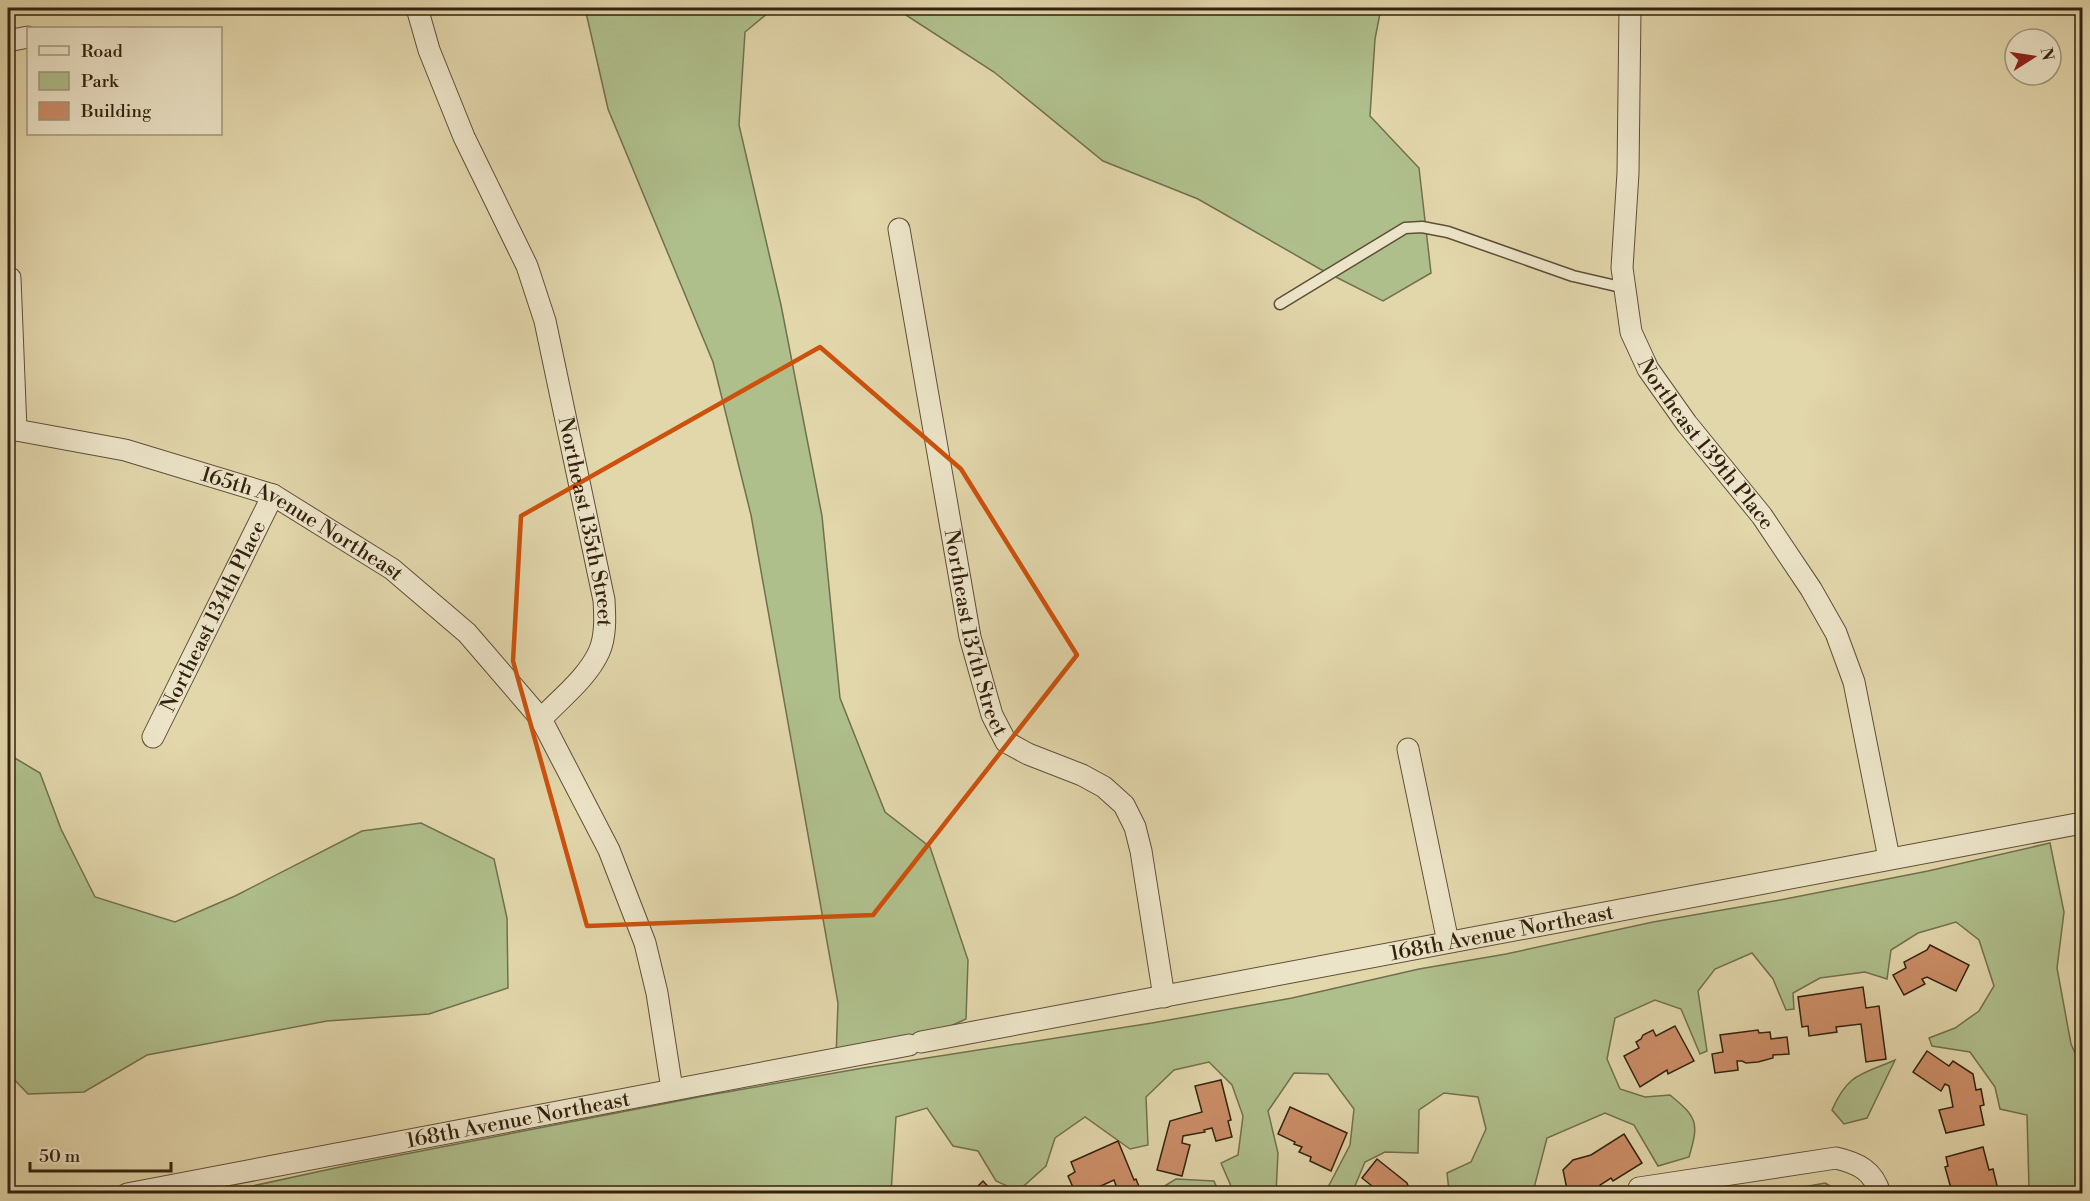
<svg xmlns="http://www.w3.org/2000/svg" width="2090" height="1201" font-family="'Libre Bodoni',serif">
<rect width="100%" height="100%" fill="#e2d6ab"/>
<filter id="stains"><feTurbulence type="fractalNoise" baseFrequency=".00333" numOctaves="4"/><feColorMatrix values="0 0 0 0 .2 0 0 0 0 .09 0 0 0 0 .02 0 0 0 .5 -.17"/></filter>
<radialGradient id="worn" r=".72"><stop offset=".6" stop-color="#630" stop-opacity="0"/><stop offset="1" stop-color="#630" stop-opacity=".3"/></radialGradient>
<g fill="#afbf8c" stroke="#71704e" stroke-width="1.5">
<polygon points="585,8 774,8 745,32 739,125 781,305 822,516 840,698 885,812 930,847 968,960 966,1019 909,1045 836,1057 838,1003 751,515 713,362 608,109"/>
<polygon points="895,8 1381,8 1375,39 1370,116 1419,168 1431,273 1383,301 1320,269 1198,199 1103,161 994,72"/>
<polygon points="8,754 40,773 61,829 95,897 175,922 235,896 362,831 421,823 494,859 507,918 508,988 429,1014 327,1021 147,1055 84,1092 28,1094 8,1073"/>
<path d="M2050,843l14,69 -7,56 14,76 11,24v125h-51l-2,-5 -2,-73 -27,-6 -5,-22 -25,-35 -38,-6 -3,-8 26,-10 24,-17 15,-25 -15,-46 -23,-18 -38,11 -27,17 -4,29 -22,-7 -45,6 -27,15 1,16 -8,1 -13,-31 -21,-26 -37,16 -17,22 9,60 -7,3 -19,-45 -26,-9 -40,18 -8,41 13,30 25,8 25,-2c28,23 29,28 19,62l-31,9 -24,-41 -29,-12 -58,25 -13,50 1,5 -75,1 -11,-3 -2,-18 24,-11 15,-33 -8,-32 -34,-4 -25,17 -1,43 -33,-1 -20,10 -13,31h-27l25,-48 4,-36 -26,-35 -34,-1 -26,38 10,42 -2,40h-42l-13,-30 17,-8 5,-39 -11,-31 -23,-23 -35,8 -28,27 2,48 -18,4 -45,-32 -30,21 -9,28 -28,25 -22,-10 -18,-30 -25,-5 -26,-38 -31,9 -5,76h-671l129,-28 355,-69 159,-28 289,-45 140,-25 127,-29 87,-15 147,-32 127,-22 148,-29z"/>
<path d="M1895,1060l-28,58 -23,6 -12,-14c16,-37 29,-35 63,-50z"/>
<polygon points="1176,1179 1214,1181 1219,1193 1153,1193"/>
<polygon points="1825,1183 1842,1193 1772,1193"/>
</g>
<g fill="#cc8e68" stroke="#33220f" stroke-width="1.5">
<polygon points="1930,945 1969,965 1956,991 1927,977 1922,979 1925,984 1904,995 1893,975 1906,968 1904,962 1927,950"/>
<polygon points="1863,987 1866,1008 1879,1006 1886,1059 1866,1062 1861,1024 1836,1027 1837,1032 1809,1036 1808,1026 1802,1027 1798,997"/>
<polygon points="1675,1026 1694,1061 1668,1074 1667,1070 1640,1087 1624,1056 1639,1048 1636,1042 1641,1039 1643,1035 1653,1030 1656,1036"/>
<polygon points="1758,1030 1759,1033 1770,1032 1771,1039 1787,1037 1789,1054 1773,1055 1773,1058 1758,1062 1746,1063 1742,1061 1737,1061 1738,1070 1715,1073 1712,1054 1723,1052 1720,1035"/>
<polygon points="1927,1051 1949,1066 1953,1061 1973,1074 1976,1090 1981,1089 1984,1105 1980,1106 1984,1125 1946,1133 1939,1110 1953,1107 1949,1086 1945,1084 1941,1091 1913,1072"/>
<polygon points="1221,1080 1231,1120 1228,1121 1232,1137 1216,1141 1212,1128 1204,1130 1205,1132 1183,1136 1182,1143 1190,1145 1182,1176 1157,1170 1170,1121 1202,1112 1195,1086"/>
<polygon points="1290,1107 1347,1133 1331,1171 1310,1161 1311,1157 1299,1152 1302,1147 1294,1144 1295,1142 1278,1134"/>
<polygon points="1624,1134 1642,1163 1613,1181 1611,1178 1600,1185 1602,1194 1568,1194 1563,1170 1573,1160 1591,1155"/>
<polygon points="1118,1141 1134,1180 1136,1179 1142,1194 1119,1194 1114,1180 1083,1194 1076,1194 1068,1176 1075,1172 1071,1162"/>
<polygon points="1983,1147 1989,1170 1993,1169 1999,1194 1964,1194 1963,1189 1952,1192 1945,1167 1948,1166 1946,1157"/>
<polygon points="1377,1159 1407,1183 1411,1194 1382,1194 1362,1178"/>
<polygon points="983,1181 993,1192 997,1188 1002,1194 970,1194"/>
</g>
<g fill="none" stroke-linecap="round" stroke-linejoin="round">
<defs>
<polyline id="service" points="1280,304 1405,228 1422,227 1448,232 1573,276 1625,288"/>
<g id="minor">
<path id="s1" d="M417,8l12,42 35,87 63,129 18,55 59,279c1,17 2,36 -5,52 -12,26 -38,46 -58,67l68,131 36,93 12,50 15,96"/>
<path id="s2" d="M1630,8l-2,165 -6,95 9,64 17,37 39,55 75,92 49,73 25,44 18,49 35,176"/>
<polyline points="8,41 28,37"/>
<path id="s3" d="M899,229l71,408 22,78 14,27 22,12 54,21 22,12 20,18 11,22 6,24 23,146"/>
<polyline points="10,278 16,430"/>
<path id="s4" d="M8,431l8,-1 109,20 148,45 119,74 75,64 74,86"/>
<path id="s5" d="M153,737l120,-242"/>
<polyline points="1408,749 1448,942"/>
<path id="s6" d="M921,1042l1161,-219"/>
<path d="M1639,1188l197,-30c22,5 38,13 44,36"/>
<path id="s7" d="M127,1194l782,-149"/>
</g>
</defs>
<use href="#service" stroke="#5f4f36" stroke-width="13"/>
<use href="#minor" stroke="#5f4f36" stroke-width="23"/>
<use href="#service" stroke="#ece4c8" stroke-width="10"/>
<use href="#minor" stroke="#ece4c8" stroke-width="21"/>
</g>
<path fill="none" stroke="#cd510c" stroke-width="4.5" stroke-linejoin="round" d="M820,347l141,122 116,186 -204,260 -286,11 -74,-265 8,-145z"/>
<g text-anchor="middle" stroke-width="5" stroke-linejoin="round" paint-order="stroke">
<g font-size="21" fill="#33220f" stroke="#ece4c8">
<text dy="7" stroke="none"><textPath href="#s2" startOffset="460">Northeast 139th Place</textPath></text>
<text dy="7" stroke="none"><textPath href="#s1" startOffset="544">Northeast 135th Street</textPath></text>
<text dy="7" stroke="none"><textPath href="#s4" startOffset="312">165th Avenue Northeast</textPath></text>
<text dy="7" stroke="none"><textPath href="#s5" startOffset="135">Northeast 134th Place</textPath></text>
<text dy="7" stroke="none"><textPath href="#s3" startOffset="411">Northeast 137th Street</textPath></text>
<text dy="7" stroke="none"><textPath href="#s6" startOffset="591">168th Avenue Northeast</textPath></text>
<text dy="7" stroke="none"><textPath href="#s7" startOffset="398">168th Avenue Northeast</textPath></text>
</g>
</g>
<rect width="2090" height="1201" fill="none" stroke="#e2d6ab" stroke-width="30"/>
<rect x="9" y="9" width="2072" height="1183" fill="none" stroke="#33220f" stroke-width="3"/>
<rect x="15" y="15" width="2060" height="1171" fill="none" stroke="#33220f" stroke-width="1.5"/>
<rect x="27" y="27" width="195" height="108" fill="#ece4c8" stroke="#a2967e" stroke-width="1.5"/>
<rect x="39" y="46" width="30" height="9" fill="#ece4c8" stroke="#a2967e" stroke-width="1.5"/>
<text x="81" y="57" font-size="18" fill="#33220f">Road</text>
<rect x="39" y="72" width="30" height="18" fill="#afbf8c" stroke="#a2967e" stroke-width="1.5"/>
<text x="81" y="87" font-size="18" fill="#33220f">Park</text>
<rect x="39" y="102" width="30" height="18" fill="#cc8e68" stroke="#a2967e" stroke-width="1.5"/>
<text x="81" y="117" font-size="18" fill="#33220f">Building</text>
<g transform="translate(2033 57) rotate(78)"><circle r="28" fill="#ece4c8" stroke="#a2967e" stroke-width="1.5"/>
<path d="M0-4.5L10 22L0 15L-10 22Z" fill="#8f2418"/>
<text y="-9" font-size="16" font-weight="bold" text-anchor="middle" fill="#33220f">N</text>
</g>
<path d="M30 1162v9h141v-9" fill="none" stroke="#33220f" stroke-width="3"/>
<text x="39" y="1162" font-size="18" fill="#33220f" stroke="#ece4c8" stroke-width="4.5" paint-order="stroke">50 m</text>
<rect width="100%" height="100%" filter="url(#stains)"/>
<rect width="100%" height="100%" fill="url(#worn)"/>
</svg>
